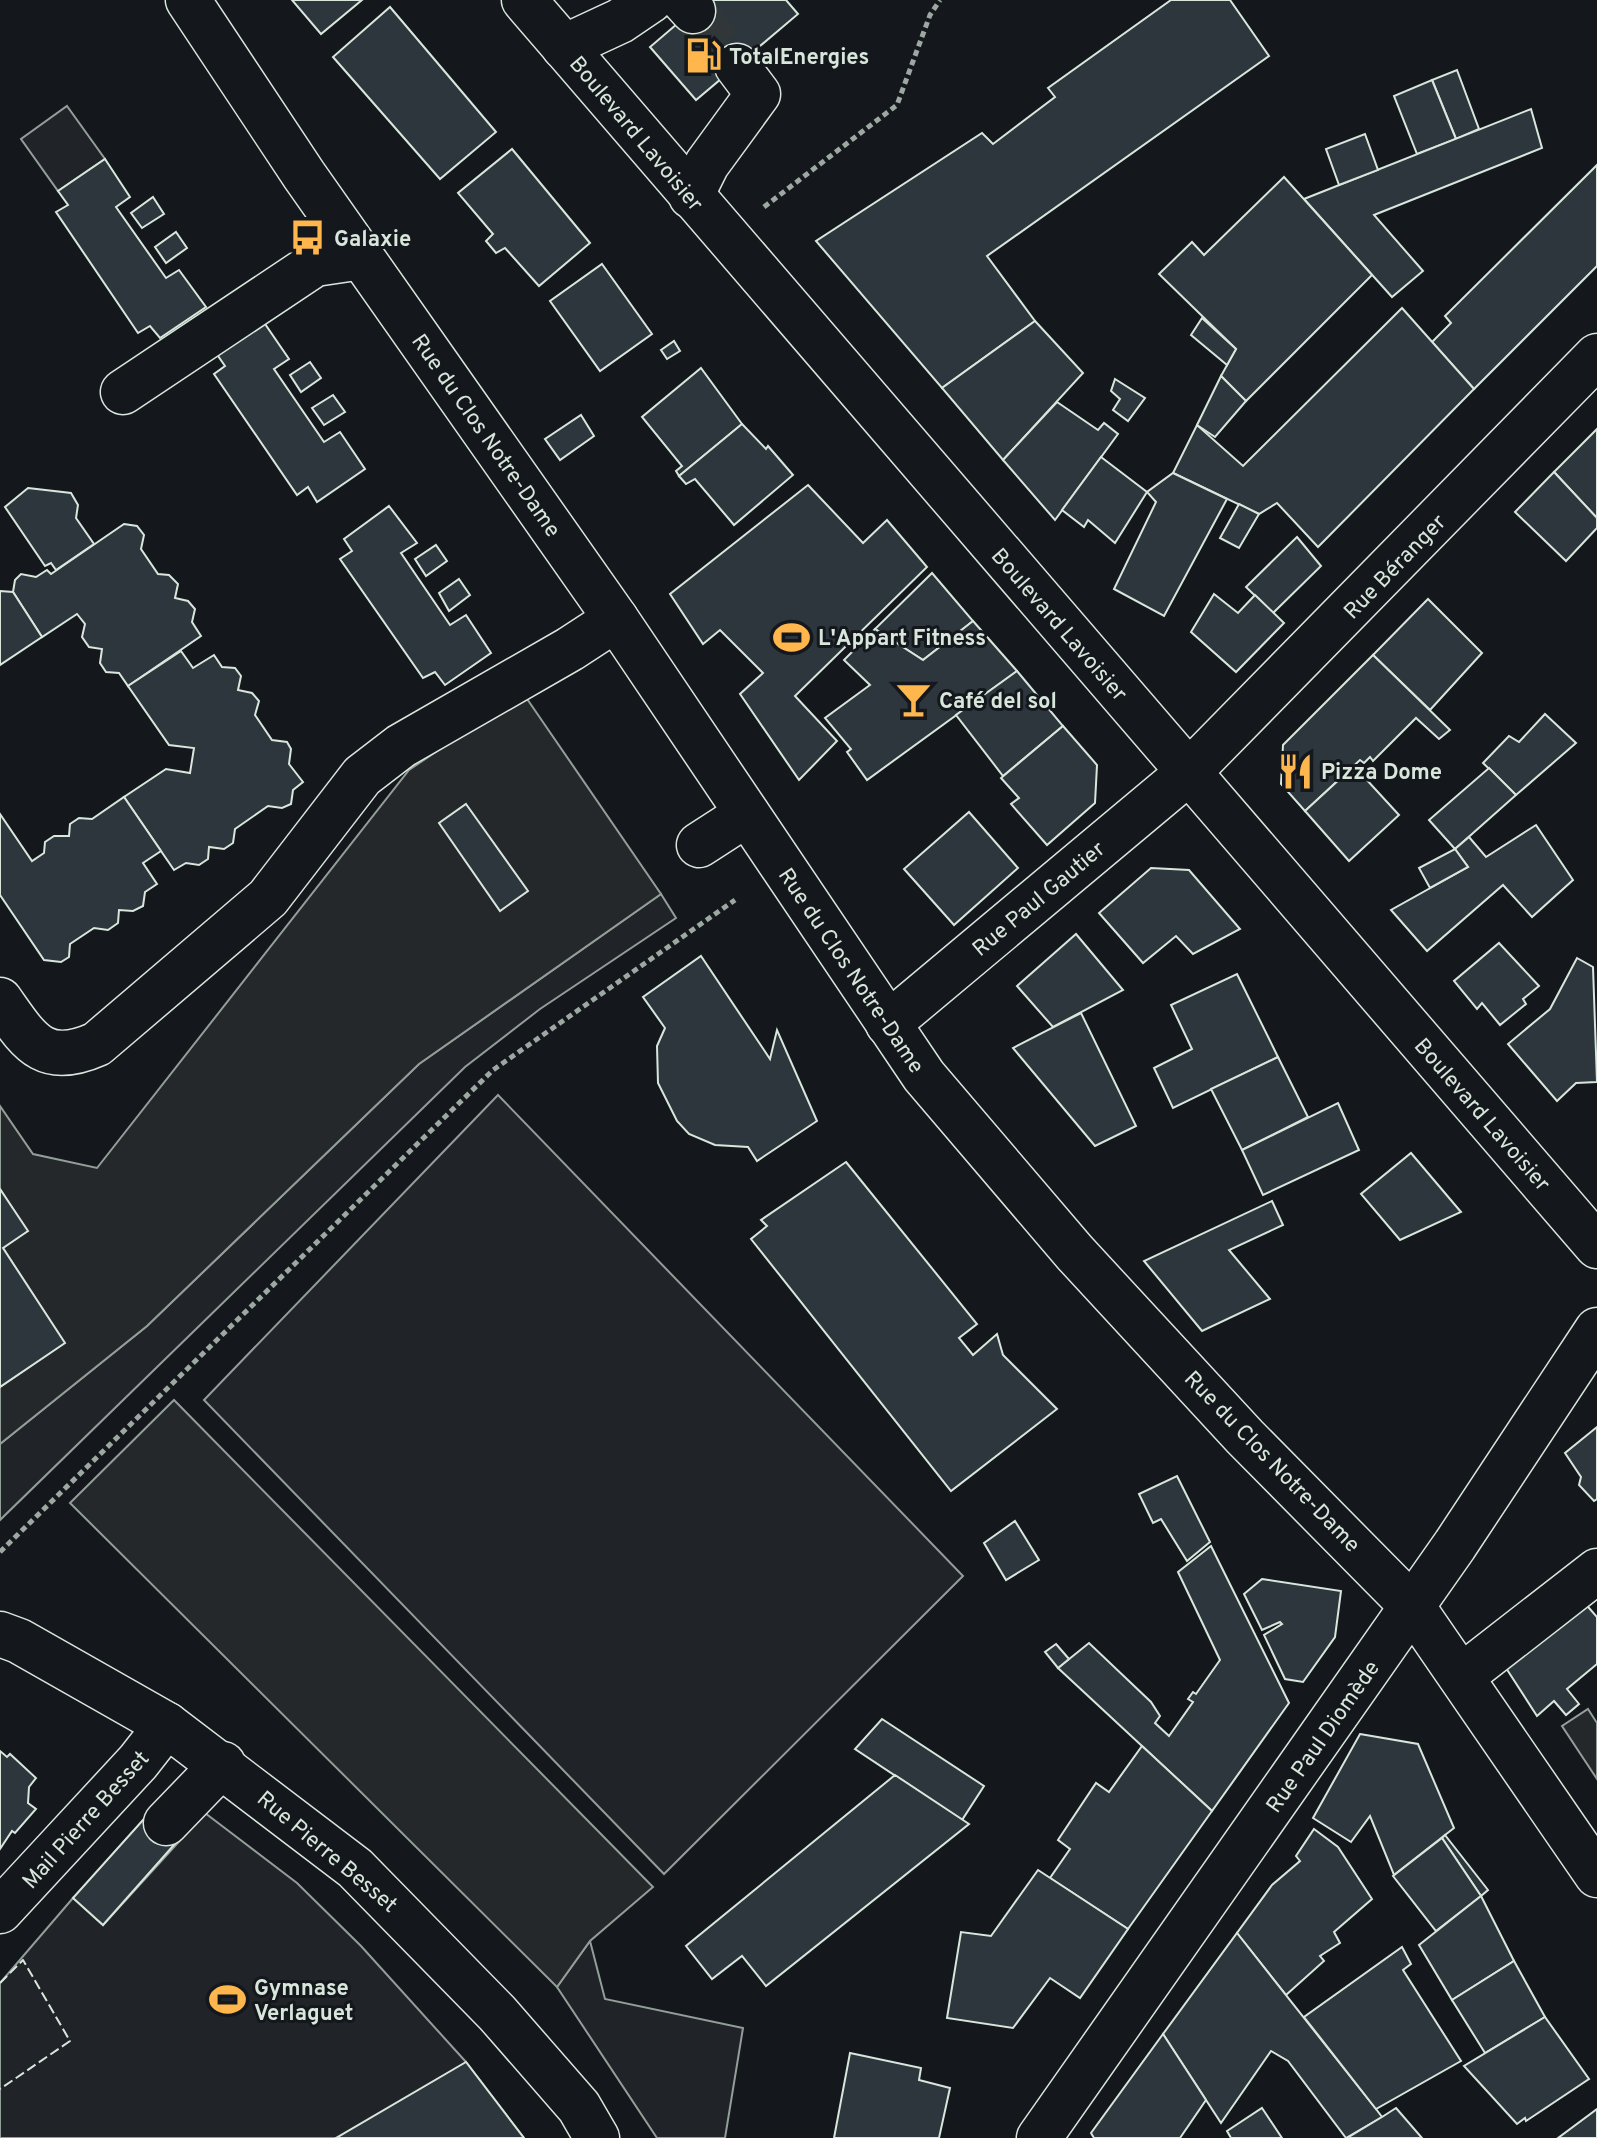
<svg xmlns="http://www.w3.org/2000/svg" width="1597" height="2138" font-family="Overpass,sans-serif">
<rect width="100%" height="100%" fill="#14181c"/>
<g fill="#202428" stroke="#939e99" stroke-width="2">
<polygon points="67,106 105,159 58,191 21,139"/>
<polygon points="661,894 676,918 540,1009 465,1067 0,1520 0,1444 147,1326 419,1064"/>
<polygon points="498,1095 963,1576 664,1874 204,1400"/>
<polygon points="205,1813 297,1883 361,1946 466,2062 524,2138 0,2138 0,1983 73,1898 103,1925"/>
<polygon points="590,1941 605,1999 743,2028 725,2138 657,2138 557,1987"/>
</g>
<g fill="#24282b" stroke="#939e99" stroke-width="2">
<polygon points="523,693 661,894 419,1064 147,1326 0,1444 0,1387 64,1343 3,1248 27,1231 0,1189 0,1106 33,1154 97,1168 409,770"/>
<polygon points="174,1400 653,1887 590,1941 557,1987 70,1503"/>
<polygon points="1588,1709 1597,1723 1597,1779 1562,1726"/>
</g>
<g fill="#2c363c" stroke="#d8e6dc" stroke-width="2">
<polygon points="292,0 362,0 321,34"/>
<polygon points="705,0 786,0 798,14 696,100 650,47"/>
<polygon points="1171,0 1230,0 1269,56 987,256 1035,321 942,388 816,241 982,133 993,144 1055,97 1048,88"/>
<polygon points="390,7 496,132 440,179 333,57"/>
<polygon points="1457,70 1479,129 1456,139 1432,80"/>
<polygon points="1432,80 1456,139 1417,154 1394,96"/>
<polygon points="1531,109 1542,148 1374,215 1423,271 1392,297 1304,199"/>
<polygon points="1365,134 1378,170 1339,185 1326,149"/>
<polygon points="512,149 590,243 539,286 505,248 496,253 486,241 493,234 458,193"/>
<polygon points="105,159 130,197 116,207 166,278 179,270 206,307 160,338 150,326 138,333 56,212 68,205 58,191"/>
<polygon points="1597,165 1597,266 1474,389 1432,342 1451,323 1445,316"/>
<polygon points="1284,177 1372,275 1246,401 1221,376 1236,349 1159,274 1192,242 1204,255"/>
<polygon points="153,197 164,214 142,228 131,213"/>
<polygon points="176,232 187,248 166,263 155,247"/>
<polygon points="602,264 652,334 600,371 550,301"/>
<polygon points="1402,308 1474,389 1318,547 1277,503 1259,514 1173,473 1197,425 1243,466"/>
<polygon points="1202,318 1236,349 1227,365 1191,335"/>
<polygon points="263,321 289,359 274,369 324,442 340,432 365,469 317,502 308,487 297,495 214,374 225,366 216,353"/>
<polygon points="1035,321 1083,373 1003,460 942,388"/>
<polygon points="674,341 680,351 667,359 661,350"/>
<polygon points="310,362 321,378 301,392 290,375"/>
<polygon points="701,368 742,424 679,476 676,471 682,466 642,417"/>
<polygon points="1221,376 1246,401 1215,437 1197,425"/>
<polygon points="1115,379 1145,398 1128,421 1113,410 1120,399 1111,391"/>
<polygon points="333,395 345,412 324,425 312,408"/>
<polygon points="1057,402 1098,430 1104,423 1118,434 1055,520 1003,460"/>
<polygon points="581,415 594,436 560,460 545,439"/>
<polygon points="742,424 766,449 768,446 793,475 734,525 695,479 686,484 679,476"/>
<polygon points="1597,429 1597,518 1554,472"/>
<polygon points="1101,457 1147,492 1115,543 1088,520 1084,527 1062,510"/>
<polygon points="1554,472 1597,518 1597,528 1566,561 1515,512"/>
<polygon points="1173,473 1227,499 1164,616 1114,589 1156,502 1147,492"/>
<polygon points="808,485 863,543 887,520 927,567 795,696 837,741 799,780 740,694 763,673 720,630 703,644 670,594"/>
<polygon points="28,488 71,493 78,505 76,518 94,544 56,570 51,563 45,566 5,507"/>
<polygon points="1239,504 1259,514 1239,548 1220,538"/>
<polygon points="389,506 417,543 401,553 450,625 466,615 491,653 445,685 435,672 423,678 340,559 352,551 344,539"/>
<polygon points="124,524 137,526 144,535 141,549 158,574 169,575 178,584 175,598 188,601 195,609 192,622 201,636 128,686 119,673 106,672 100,663 102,649 89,647 82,637 85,624 77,614 42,637 13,592 15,580 21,574 36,577 47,570 51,574"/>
<polygon points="1297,537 1321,566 1273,613 1246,587"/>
<polygon points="436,545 447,561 426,576 415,559"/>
<polygon points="932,573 973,621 923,660 875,629"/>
<polygon points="459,579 470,595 449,611 439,593"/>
<polygon points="0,591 13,592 42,637 0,665"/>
<polygon points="1214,594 1238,613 1255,595 1284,623 1236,672 1191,632"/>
<polygon points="1428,599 1482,653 1430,710 1373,655"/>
<polygon points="973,621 1017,671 867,780 847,752 851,749 825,718 870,685 844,660 875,629 923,660"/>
<polygon points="181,651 193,668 214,655 222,667 235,668 241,676 238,690 252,693 259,701 255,715 272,740 287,742 291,749 289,764 303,782 293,790 291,804 282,808 268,806 235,829 233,843 224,849 209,847 208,859 199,865 186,863 174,870 124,797 166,769 190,773 194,748 169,745 128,686"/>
<polygon points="1373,655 1450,730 1439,739 1416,718 1373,761 1370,757 1364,763 1360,760 1305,811 1281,784 1283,745"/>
<polygon points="1017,671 1063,726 1003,776 956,715"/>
<polygon points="1545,714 1576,743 1516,795 1483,763 1509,736 1519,742"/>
<polygon points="1063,726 1097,765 1095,803 1047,845 1011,804 1019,798 1001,778"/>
<polygon points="1354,766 1399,815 1349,861 1305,811"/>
<polygon points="1489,768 1516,795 1455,849 1429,820"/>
<polygon points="124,797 161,851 143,863 157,884 145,892 143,906 133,911 119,910 118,923 108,930 94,928 70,944 69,957 61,962 44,960 0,895 0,814 32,861 44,853 45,842 54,836 69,836 70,824 79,818 92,819"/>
<polygon points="466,804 528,891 500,911 439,823"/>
<polygon points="969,812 1018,868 954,925 904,869"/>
<polygon points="1536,825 1573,880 1532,917 1503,885 1427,951 1391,910 1468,867 1455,849 1469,837 1486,857"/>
<polygon points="1455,849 1468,867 1430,888 1419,868"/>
<polygon points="1151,868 1189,870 1240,929 1193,954 1176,936 1143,963 1099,913"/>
<polygon points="1076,934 1123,990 1053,1027 1017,986"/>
<polygon points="1499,943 1539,986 1523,999 1526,1004 1500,1025 1482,1003 1477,1009 1454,981"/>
<polygon points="701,956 770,1059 777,1030 817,1121 757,1161 748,1147 715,1145 689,1134 677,1121 658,1083 657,1046 665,1028 643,997"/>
<polygon points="1577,958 1593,967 1597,1082 1576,1083 1557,1101 1508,1044 1550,1009"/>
<polygon points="1237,974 1278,1057 1173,1108 1154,1068 1192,1049 1171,1005"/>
<polygon points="1081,1013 1136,1126 1095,1146 1013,1048"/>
<polygon points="1278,1057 1308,1117 1242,1150 1211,1089"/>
<polygon points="1338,1103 1359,1150 1263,1195 1242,1150"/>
<polygon points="1411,1153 1461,1212 1400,1240 1361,1194"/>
<polygon points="846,1162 977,1324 959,1338 973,1355 997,1334 1003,1355 1057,1409 951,1491 751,1239 767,1226 761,1220"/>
<polygon points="0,1189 28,1231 3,1248 65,1343 0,1387"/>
<polygon points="1272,1201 1283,1225 1229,1250 1270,1299 1202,1331 1144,1261"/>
<polygon points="1597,1427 1597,1499 1594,1501 1579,1485 1581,1477 1565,1453"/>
<polygon points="1177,1476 1210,1542 1187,1561 1161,1519 1153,1523 1139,1494"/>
<polygon points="1015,1521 1039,1560 1006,1580 984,1543"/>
<polygon points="1211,1546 1289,1703 1212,1811 1058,1668 1089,1643 1151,1702 1160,1716 1155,1723 1169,1736 1193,1702 1188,1699 1193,1692 1196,1694 1220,1660 1178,1572"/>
<polygon points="1262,1579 1341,1591 1335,1637 1303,1682 1285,1679 1264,1635 1282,1624 1280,1622 1262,1630 1244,1594"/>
<polygon points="1582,1600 1597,1617 1597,1664 1567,1689 1579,1704 1566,1715 1554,1701 1537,1716 1506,1668"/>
<polygon points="1056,1644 1069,1659 1058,1668 1045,1652"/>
<polygon points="882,1719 984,1786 962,1820 855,1749"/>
<polygon points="1360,1734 1418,1744 1454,1828 1394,1875 1370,1816 1351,1842 1313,1818"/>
<polygon points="1142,1746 1212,1811 1128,1929 1050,1878 1070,1849 1058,1840 1096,1783 1109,1792"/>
<polygon points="0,1751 7,1757 10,1754 36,1778 29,1787 28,1803 36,1809 15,1833 12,1831 0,1849"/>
<polygon points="895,1775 969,1824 766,1986 742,1956 712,1979 686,1946"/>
<polygon points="152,1810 181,1837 103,1925 73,1898"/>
<polygon points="1314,1829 1338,1847 1372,1899 1334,1932 1340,1943 1320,1956 1324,1961 1286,1995 1237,1933 1272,1885 1300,1861 1296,1856"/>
<polygon points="1445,1835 1488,1890 1481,1896 1442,1838"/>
<polygon points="1442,1838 1481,1896 1436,1931 1393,1876"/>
<polygon points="1038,1870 1128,1929 1080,1998 1050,1978 1013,2028 947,2018 961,1932 991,1936"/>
<polygon points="1481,1896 1514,1961 1452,2000 1419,1945"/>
<polygon points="1237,1933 1376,2109 1382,2117 1346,2138 1288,2061 1271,2051 1221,2123 1163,2034"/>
<polygon points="1402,1947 1411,1964 1403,1970 1461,2061 1376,2109 1304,2017"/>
<polygon points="1514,1961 1545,2017 1485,2053 1452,2000"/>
<polygon points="1545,2017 1589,2079 1526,2121 1525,2118 1517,2124 1464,2066"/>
<polygon points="1163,2034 1206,2100 1180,2138 1094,2138 1091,2133"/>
<polygon points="850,2053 921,2068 919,2080 950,2088 939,2138 834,2138"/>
<polygon points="466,2062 524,2138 336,2138"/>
<polygon points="1262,2108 1282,2138 1231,2138 1227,2131"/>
<polygon points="1396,2108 1422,2138 1347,2138 1382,2117"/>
<polygon points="1597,2109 1597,2138 1558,2138"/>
</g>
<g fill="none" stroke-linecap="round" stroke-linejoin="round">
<polyline stroke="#313739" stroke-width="44" stroke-dasharray="44 22" stroke-linecap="butt" points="693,11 737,66"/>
<defs>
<g id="minor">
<polyline points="683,0 693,11"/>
<polyline points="564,47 620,21 651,0"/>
<polyline points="691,196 707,164 758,94 737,66"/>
<polyline points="123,392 315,264 362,257"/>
<polyline points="699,845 747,814"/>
<path d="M0,1000c29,41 43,68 97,44l171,-146 94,-122 39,-30 169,-97 46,-30"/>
<polyline points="888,1024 1188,773 1597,356"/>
<polyline points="0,1634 19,1641 167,1725 355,1868 497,2013 579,2107 597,2138"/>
<polyline points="1462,1676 1597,1571"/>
<polyline points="166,1823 223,1764"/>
<polyline points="0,1911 138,1762 167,1725"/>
<polyline points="1039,2138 1455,1545 1597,1330"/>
</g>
<g id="major">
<polyline points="188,0 304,175 616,619 924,1076 1075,1253 1245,1437 1412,1606 1597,1875"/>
<polyline points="524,0 1597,1246"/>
</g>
</defs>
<use href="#minor" stroke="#d8e6dc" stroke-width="47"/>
<use href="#major" stroke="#d8e6dc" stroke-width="47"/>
<g stroke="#9da8a2" stroke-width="5" stroke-dasharray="6 4" stroke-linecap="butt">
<polyline points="764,207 897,105 930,15 940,0"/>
<polyline points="0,1552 493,1070 735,900"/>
</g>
<use href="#minor" stroke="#14181c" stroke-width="44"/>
<use href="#major" stroke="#14181c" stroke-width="44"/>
<polyline stroke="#d8e6dc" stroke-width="2" stroke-dasharray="10 4" stroke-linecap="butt" points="0,1983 23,1960 70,2041 0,2089"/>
</g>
<defs>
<symbol id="fuel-bare" viewBox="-9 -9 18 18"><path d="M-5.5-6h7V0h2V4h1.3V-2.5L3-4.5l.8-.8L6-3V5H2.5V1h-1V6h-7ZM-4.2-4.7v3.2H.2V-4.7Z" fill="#ffb74d" stroke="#14181c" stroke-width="2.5" paint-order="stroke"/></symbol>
<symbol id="bus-bare" viewBox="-9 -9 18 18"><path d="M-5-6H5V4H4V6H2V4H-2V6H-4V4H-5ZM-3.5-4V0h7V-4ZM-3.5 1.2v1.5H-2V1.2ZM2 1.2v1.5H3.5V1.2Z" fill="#ffb74d" stroke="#14181c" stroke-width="2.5" paint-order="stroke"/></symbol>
<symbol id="stadium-bare" viewBox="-9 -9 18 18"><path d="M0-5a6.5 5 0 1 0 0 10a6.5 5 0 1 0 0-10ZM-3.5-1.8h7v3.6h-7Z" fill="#ffb74d" stroke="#14181c" stroke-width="2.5" paint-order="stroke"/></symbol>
<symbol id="bar-bare" viewBox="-9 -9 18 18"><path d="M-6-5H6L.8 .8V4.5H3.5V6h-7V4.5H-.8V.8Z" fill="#ffb74d" stroke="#14181c" stroke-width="2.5" paint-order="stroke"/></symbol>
<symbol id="restaurant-bare" viewBox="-9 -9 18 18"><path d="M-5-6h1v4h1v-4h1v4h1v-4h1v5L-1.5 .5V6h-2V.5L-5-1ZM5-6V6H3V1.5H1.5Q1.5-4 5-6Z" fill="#ffb74d" stroke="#14181c" stroke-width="2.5" paint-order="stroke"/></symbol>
</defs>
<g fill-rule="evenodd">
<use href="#fuel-bare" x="678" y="30" width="51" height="51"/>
<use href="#bus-bare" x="282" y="212" width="51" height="51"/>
<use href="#stadium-bare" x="766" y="612" width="51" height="51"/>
<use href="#bar-bare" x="888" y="674" width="51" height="51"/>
<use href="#restaurant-bare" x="1270" y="746" width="51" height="51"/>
<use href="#stadium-bare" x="202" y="1974" width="51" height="51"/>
</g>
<g text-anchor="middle" stroke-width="6" stroke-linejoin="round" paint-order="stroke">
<g font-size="22" font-weight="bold" fill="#d8e6dc" stroke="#14181c" text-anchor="start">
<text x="729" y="64">TotalEnergies</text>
<text x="334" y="246">Galaxie</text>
<text x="818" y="645">L'Appart Fitness</text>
<text x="939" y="708">Café del sol</text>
<text x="1321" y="779">Pizza Dome</text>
<text x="254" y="1995">Gymnase<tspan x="254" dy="25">Verlaguet</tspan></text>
</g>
<g font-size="22" fill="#d8e6dc" stroke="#14181c">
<text transform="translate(637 133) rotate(50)" y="8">Boulevard Lavoisier</text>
<text transform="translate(487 435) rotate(55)" y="8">Rue du Clos Notre-Dame</text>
<text transform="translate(1394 566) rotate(-46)" y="8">Rue Béranger</text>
<text transform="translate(1060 624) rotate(49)" y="8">Boulevard Lavoisier</text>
<text transform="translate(1038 898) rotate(-40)" y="8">Rue Paul Gautier</text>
<text transform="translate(852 970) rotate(56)" y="8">Rue du Clos Notre-Dame</text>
<text transform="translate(1483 1114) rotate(49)" y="8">Boulevard Lavoisier</text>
<text transform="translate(1273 1461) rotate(46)" y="8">Rue du Clos Notre-Dame</text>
<text transform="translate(1322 1736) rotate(-55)" y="8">Rue Paul Diomède</text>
<text transform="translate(85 1819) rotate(-48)" y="8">Mail Pierre Besset</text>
<text transform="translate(328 1851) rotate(40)" y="8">Rue Pierre Besset</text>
</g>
</g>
</svg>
